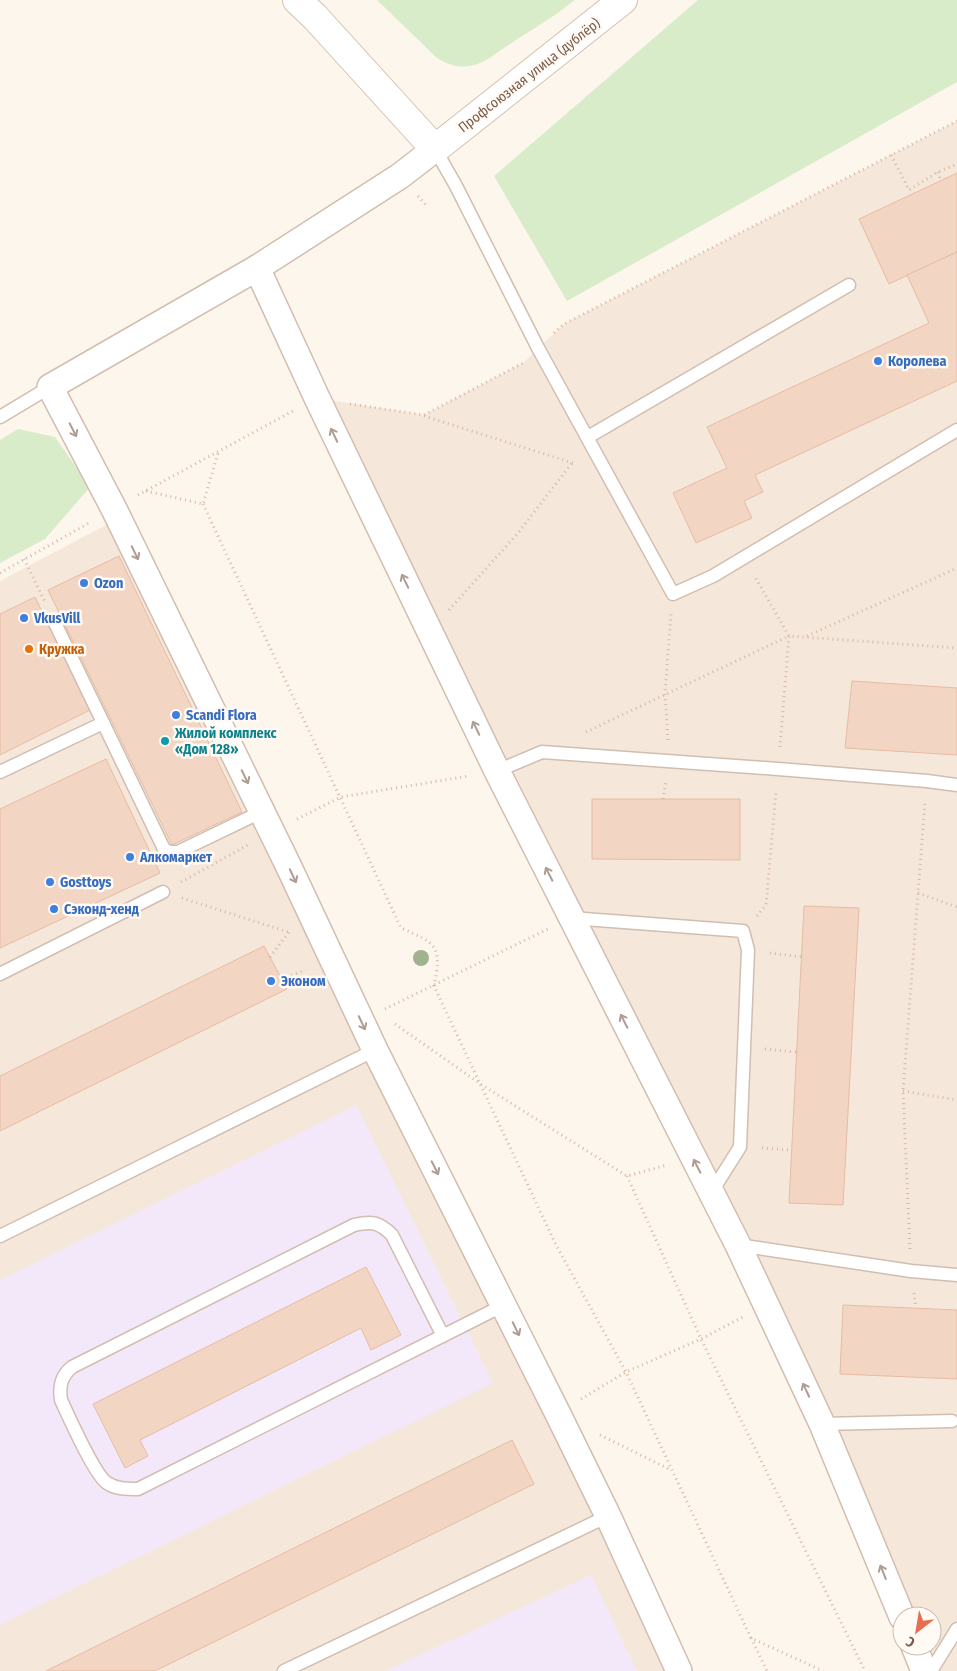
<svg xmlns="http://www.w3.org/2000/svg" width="957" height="1671" font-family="'Fira Sans Condensed',sans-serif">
<rect width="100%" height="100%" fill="#fdf6ec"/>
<g fill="#f5e8da">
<polygon points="957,121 957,1671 924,1671 914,1646 932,1646 932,1616 902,1616 822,1424 317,398 424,415 523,363 564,324"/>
<polygon points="121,517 682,1671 0,1671 0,581"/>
</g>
<g fill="#f3e8fa">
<polygon points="356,1105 493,1383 0,1625 0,1280"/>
<polygon points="591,1575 637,1671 386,1671"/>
</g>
<g fill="#d8ecc9">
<path d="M377,0h198c-23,18 -47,32 -71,48 -9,6 -20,15 -30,17 -14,4 -25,0 -37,-7z"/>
<polygon points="698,0 957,0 957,82 567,301 494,176"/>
<polygon points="18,429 55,437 90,487 45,539 0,563 0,440"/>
</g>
<g fill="#f3d5c3" stroke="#e6bba3">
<polygon points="957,173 957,252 889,284 859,219"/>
<polygon points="957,252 957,381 755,475 763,492 744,501 752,518 696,543 673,493 727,468 707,427 929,323 907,275"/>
<polygon points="119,556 242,812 172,845 48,590"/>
<polygon points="35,597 90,710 0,755 0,614"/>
<polygon points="852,681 957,688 957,755 845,748"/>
<polygon points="106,759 160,873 0,948 0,809"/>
<polygon points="592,799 740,799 740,860 592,859"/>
<polygon points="804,906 859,908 843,1205 789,1203"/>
<polygon points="264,946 287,989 0,1131 0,1076"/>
<polygon points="366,1267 401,1335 371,1350 361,1328 140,1440 148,1456 125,1468 93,1404"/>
<polygon points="843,1305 957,1310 957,1379 840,1374"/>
<polygon points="512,1440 534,1484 155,1671 46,1671"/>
</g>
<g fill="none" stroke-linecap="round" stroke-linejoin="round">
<defs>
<g id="lane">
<polyline points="435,149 456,186 538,348 673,594 713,576 957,430"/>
<polyline points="0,417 50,387"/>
<polyline points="588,437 849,285"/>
<polyline points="54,621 164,849 170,852 178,852 261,812"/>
<polyline points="497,771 542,752 778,769 927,781 957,785"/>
<polyline points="0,772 103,723"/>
<polyline points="571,918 743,931 748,950 740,1147 711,1193"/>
<polyline points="0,974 163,892"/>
<polyline points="0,1236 375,1050"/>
<polyline points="738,1245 911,1271 957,1275"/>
<path d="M443,1336l-51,-101c-13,-13 -20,-14 -38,-10l-282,142c-11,9 -13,19 -11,33 8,17 33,74 46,83 9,6 20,6 31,6l366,-184"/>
<polyline points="822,1424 952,1421"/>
<polyline points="284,1671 608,1516"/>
<polyline points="931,1671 957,1629"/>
</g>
<g id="street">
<polyline points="435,149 400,176 257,268 50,387 114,509 288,865 375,1050 558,1414 608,1516 679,1671"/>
<polyline points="257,268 317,398 497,771 738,1245 822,1424 902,1617"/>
<polyline points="914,1646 924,1671"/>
</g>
<polyline id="secondary" points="297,0 315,17 435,149 623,0"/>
</defs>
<use href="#lane" stroke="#d1beb0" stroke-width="15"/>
<use href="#street" stroke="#d1beb0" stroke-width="28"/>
<use href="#secondary" stroke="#d6c0b0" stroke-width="30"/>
<g stroke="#d9b8a5" stroke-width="3" stroke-dasharray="1 4" stroke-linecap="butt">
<polyline points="891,155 909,190 938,172 957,164"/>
<polyline points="938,172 941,181"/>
<polyline points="418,196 428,207"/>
<polyline points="554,333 564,324 957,121"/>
<polyline points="350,404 424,415 523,363"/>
<polyline points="424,416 573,463"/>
<polyline points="146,491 203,504 219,450"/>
<polyline points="138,495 293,411"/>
<path d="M203,504l198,424c34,15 42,17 33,58l122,259 70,127 125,266 72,33"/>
<polyline points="24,559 45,602"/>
<polyline points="0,573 89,523"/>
<polyline points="449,610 518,533 572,463"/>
<polyline points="807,636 957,568"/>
<polyline points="586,732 789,636 755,577"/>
<polyline points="668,740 665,694 671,614"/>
<polyline points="780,747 789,636 957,648"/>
<polyline points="663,799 666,781"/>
<polyline points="297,819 341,797 469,776"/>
<polyline points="181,882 248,845"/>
<polyline points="918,893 957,907"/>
<polyline points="182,898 288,932"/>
<polyline points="757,916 766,905 776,791"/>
<polyline points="770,953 802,957"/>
<polyline points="270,957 289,932"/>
<polyline points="282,979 305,970"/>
<polyline points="385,1009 548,929"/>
<polyline points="395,1024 482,1085 627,1176 667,1165"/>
<polyline points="765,1049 796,1052"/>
<polyline points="903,1091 957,1100"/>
<polyline points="762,1148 791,1150"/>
<polyline points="627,1176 701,1339 865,1671"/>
<polyline points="910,1249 903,1091 925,801"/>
<polyline points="914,1293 916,1308"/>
<polyline points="581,1399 626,1372 701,1339 743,1317"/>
<polyline points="600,1435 671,1470"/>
<polyline points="751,1638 767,1671"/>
</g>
<use href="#lane" stroke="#fff" stroke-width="12"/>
<use href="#street" stroke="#fff" stroke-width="25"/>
<use href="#secondary" stroke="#fff" stroke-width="28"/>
</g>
<circle fill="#a0b28e" cx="421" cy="958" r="8"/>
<defs><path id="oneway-shaft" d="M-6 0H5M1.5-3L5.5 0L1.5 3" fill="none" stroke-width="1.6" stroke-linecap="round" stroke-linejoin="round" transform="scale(1.25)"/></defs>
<g stroke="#af9d94">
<use href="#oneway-shaft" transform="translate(73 430) rotate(63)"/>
<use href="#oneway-shaft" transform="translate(334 435) rotate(-116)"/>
<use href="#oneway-shaft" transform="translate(135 553) rotate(64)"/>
<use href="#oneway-shaft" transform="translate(405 581) rotate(-116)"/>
<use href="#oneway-shaft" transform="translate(476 728) rotate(-116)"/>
<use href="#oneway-shaft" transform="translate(245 777) rotate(64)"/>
<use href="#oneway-shaft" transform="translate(549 874) rotate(-117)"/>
<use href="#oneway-shaft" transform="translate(293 876) rotate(65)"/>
<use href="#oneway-shaft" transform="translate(624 1021) rotate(-117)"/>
<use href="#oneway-shaft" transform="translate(362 1023) rotate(65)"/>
<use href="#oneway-shaft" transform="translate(697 1166) rotate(-117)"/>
<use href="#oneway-shaft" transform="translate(435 1168) rotate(63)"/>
<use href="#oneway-shaft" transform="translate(516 1329) rotate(64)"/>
<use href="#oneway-shaft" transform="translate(806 1390) rotate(-115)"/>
<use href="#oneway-shaft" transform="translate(883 1572) rotate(-112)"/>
</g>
<g fill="#3f7fe0" stroke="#fffaf3" stroke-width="2">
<circle cx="878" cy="361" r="5"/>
<circle cx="84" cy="583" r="5"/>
<circle cx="24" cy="618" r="5"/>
<circle cx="176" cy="715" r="5"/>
<circle cx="130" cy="857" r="5"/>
<circle cx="50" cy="882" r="5"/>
<circle cx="54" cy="909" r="5"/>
<circle cx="271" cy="981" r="5"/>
</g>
<circle fill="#e8710a" stroke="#fffaf3" stroke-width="2" cx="29" cy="649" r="5"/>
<circle fill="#0f9aa8" stroke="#fffaf3" stroke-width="2" cx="165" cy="741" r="5"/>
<g text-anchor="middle" stroke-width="5" stroke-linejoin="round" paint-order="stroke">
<g font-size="14" fill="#7a5c4d" stroke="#fffaf3">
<text transform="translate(529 75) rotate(-38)" y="5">Профсоюзная улица (дублёр)</text>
</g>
<g font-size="14" font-weight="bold" fill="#366cbe" stroke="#fffaf3" text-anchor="start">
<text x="888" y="366">Королева</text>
<text x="94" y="588">Ozon</text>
<text x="34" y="623">VkusVill</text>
<text x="186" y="720">Scandi Flora</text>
<text x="140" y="862">Алкомаркет</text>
<text x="60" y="887">Gosttoys</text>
<text x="64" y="914">Сэконд-хенд</text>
<text x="281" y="986">Эконом</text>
</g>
<g font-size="14" font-weight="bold" fill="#c56008" stroke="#fffaf3" text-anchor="start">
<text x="39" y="654">Кружка</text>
</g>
<g font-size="14" font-weight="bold" fill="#0d838f" stroke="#fffaf3" text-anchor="start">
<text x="175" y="738">Жилой комплекс<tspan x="175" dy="16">«Дом 128»</tspan></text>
</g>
</g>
<g transform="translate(917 1631) rotate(211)"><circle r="24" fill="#fffaf3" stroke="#cabbb1"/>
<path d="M0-4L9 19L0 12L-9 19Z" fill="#e76f51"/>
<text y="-8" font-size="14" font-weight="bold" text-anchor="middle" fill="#7a5c4d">С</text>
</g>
</svg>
